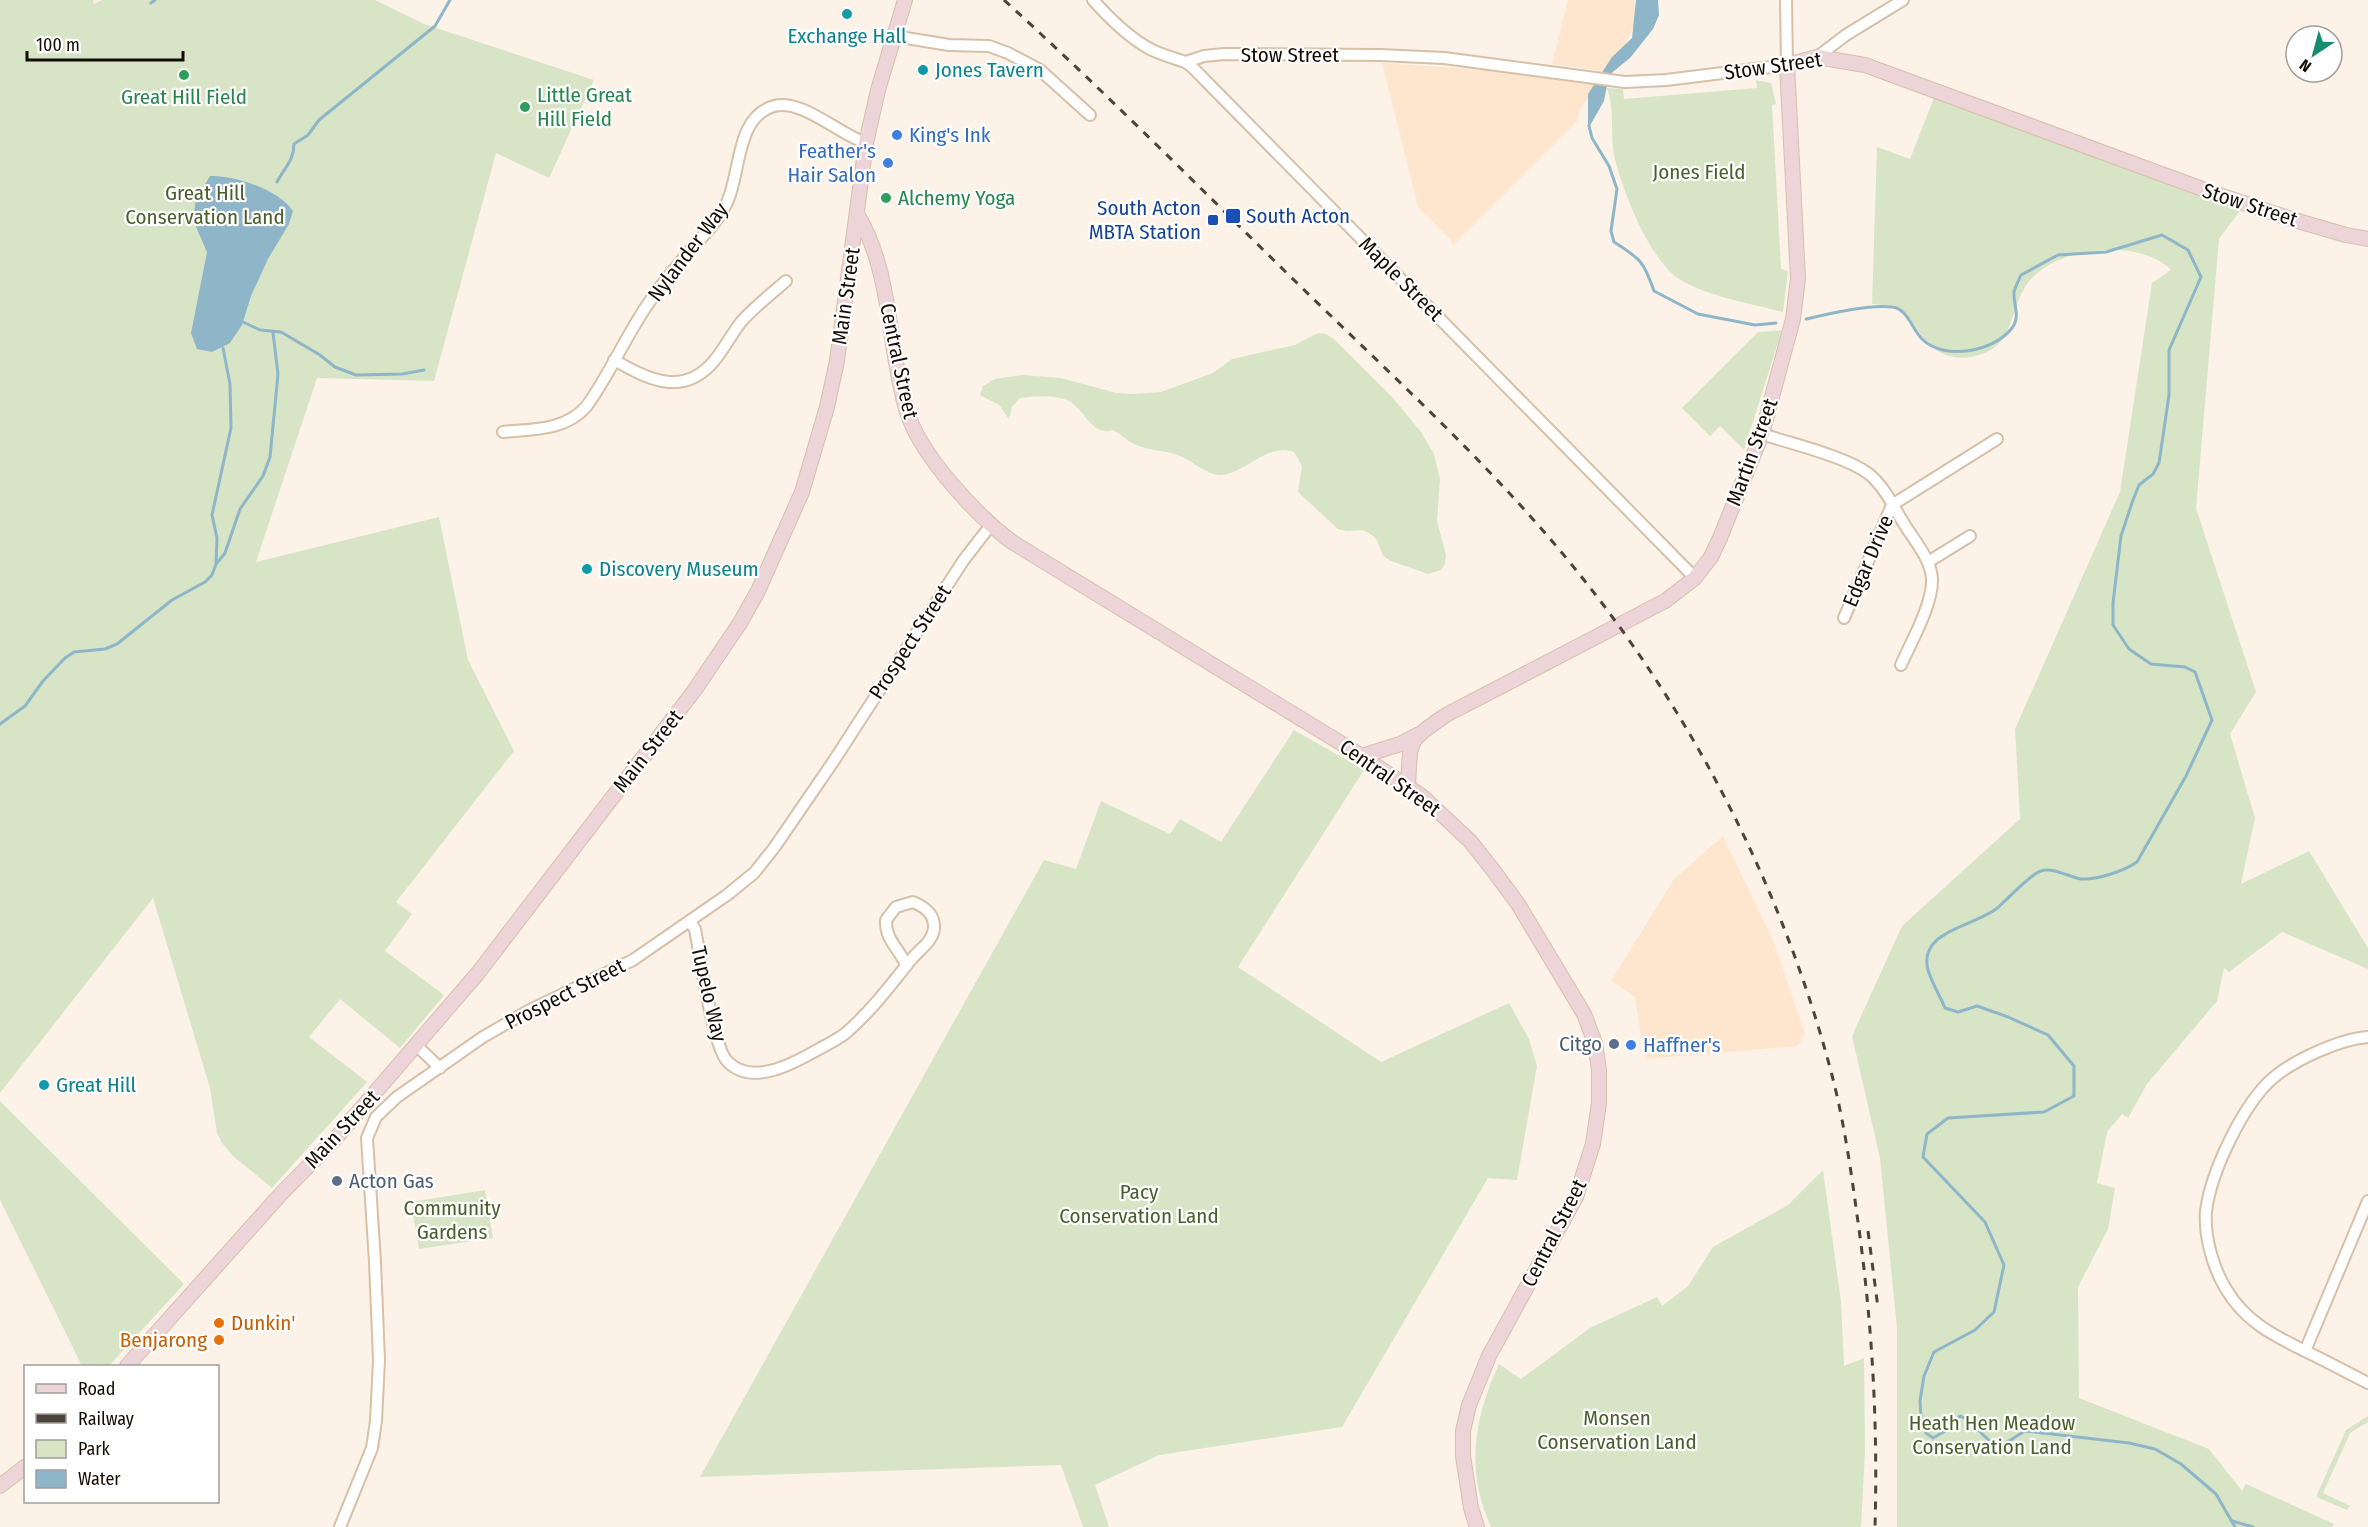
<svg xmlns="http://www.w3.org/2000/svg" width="2368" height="1527" font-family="'Fira Sans Condensed',sans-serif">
<rect width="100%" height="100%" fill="#fcf2e8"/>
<g fill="#fde6cd">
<polygon points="1568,0 1634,0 1638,16 1626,43 1603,71 1552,64"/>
<polygon points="1382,63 1500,71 1597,85 1580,109 1577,121 1454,244 1418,207"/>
<polygon points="1723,836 1772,938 1805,1033 1798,1046 1645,1059 1635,997 1611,981 1674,879"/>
</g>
<g fill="#d7e5c6">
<polygon points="0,0 93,0 94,4 102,0 375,0 424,24 594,80 549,178 496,153 434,381 317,378 256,562 439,517 468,660 514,751 396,902 412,914 385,951 444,995 400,1048 340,999 309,1037 367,1082 272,1188 233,1156 222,1143 217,1133 210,1088 153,898 0,1093"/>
<path d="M1756,80l15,3 5,21 -4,1 9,164 7,2 -5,41c-34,-9 -74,-15 -104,-33 -30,-20 -57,-89 -65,-124 -4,-22 1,-45 -7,-67l16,1 1,10 133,-11z"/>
<path d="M1934,98l306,113 -21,28 -23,269 60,184 -26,42 25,84 -14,66 68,-33 59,97v21l-86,-37 -53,40 -5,-4 -7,33 -70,83 -19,34 -6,-4 -15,18 -10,51 18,5 -7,41 -30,58 1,111 130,51 33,42 4,-7 88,40 -2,3h-435v-199l-17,-170 -28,-122 50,-110 118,-107 -5,-90 105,-237 32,-209 19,-13c-32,-32 -109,-24 -139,8 -25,26 -13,71 -61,79 -21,4 -41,-7 -51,-24 -5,-6 -8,-13 -14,-18 -10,-8 -21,-10 -34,-11l5,-157 33,12z"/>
<polygon points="1782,330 1744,450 1720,426 1710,436 1682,408 1758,332"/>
<path d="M1318,333l8,1 8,5 59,59 28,34 13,22 6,25 -3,42 9,34 -1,9 -4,6 -13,4 -37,-13 -8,-5 -6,-16 -5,-5 -9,-5 -17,1 -8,-2 -40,-37 4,-26 -8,-14c-28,-9 -46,20 -72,23 -14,1 -29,-14 -42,-19 -14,-6 -31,-5 -44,-11 -9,-4 -15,-11 -23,-15 -22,7 -29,-23 -46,-30 -14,-5 -32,-4 -47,-2l-8,9 -3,12 -10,-14 -19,-10 3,-9 12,-7 27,-4 39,3 55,15 15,1 30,-2 52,-19 19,-14 63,-14z"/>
<polygon points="1294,730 1364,770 1238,967 1381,1062 1509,1003 1529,1039 1537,1066 1517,1180 1488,1178 1342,1427 1159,1455 1095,1485 1109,1527 1083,1527 1061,1465 700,1477 1044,860 1076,869 1101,801 1170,834 1180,819 1221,842"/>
<polygon points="0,1101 184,1284 109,1366 82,1366 0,1200"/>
<path d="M1823,1170l18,132 3,64 20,-8 1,94 -4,75h-370c-26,-57 -17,-109 8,-163l22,15 69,-51 67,-31 5,9 26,-20 25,-39 75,-42z"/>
<polygon points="485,1190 493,1238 419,1249 411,1202"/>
<polygon points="2368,1416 2368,1422 2350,1433 2323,1493 2350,1506 2347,1510 2316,1497 2346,1430"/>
</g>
<g fill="#8eb6c8">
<polygon points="1636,0 1658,0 1659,15 1653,29 1630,58 1609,75 1604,101 1588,129 1588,94 1612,57 1632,38"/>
<path d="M210,176c25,-1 69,14 83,35l-4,13 -21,35 -17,37 -9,29 -12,18 -18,9 -15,-3 -6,-16 16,-81 -14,-32 3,-21z"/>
</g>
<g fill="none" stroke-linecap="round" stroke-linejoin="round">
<g stroke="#8eb6c8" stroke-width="3">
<polyline points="151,3 155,0"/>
<path d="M1589,126l3,12 17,28 8,23 -6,42 3,11c27,17 30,20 40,49l44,23 57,11 21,-2"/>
<path d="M277,182c7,-14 17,-21 17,-38l14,-9 11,-15 116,-94 15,-26"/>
<path d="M1806,319c22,-5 63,-15 86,-12 15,1 20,22 30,32 22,22 72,13 90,-11 9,-12 1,-23 2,-36 1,-5 5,-12 7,-17l37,-20 48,-3 56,-17 26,15 13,27 -32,73v45l-10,68 -6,11 -14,11 -6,15 -12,36 -8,67v22l16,24 22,15 34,3 10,5 17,48 -26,56 -49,86c-13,9 -40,18 -56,17 -13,-2 -27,-12 -40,-8 -11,3 -35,30 -45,38 -24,18 -78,22 -68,61 4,13 12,26 17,38l13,4 19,-6 31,11 40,18 26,31v30l-30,16 -96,6 -21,16 -4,23 62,65 19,43 -10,47 -19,18 -41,22 -10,24 -4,25 1,17 5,15 7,5 12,-7 15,-15c16,6 21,22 39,31l26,-16 104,12 26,6 26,15 35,30 19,33"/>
<polyline points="243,322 260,330 281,332 320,355 335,367 356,375 402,374 424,370"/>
<polyline points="217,563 225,553 240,509 263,476 270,457 278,374 273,333"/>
<polyline points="0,724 25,706 43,681 65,658 74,652 105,649 117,644 172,600 205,582 212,575 216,564 217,538 212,515 231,428 230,384 223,348"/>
<polyline points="2232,1521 2253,1527"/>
</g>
<defs>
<g id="street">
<path d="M1093,0c17,19 35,37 57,49 12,6 24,9 35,13 5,2 11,9 15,13l495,503"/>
<polyline points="894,36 949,45 989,46 1008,53 1040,70 1090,115"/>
<polyline points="1817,57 1846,35 1903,0"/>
<polyline points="1186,62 1204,56 1224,54 1380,55 1444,58 1625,82 1666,80 1787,65 1786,0"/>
<path d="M614,360c34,19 69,38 100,1 10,-12 17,-26 27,-39 13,-15 30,-28 45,-41"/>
<path d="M503,432c30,-3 61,-1 83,-25 24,-33 40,-72 64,-106 13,-19 28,-36 43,-54 13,-14 28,-29 35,-47 13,-30 8,-83 46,-94 27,-8 66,29 92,37"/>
<path d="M1762,434c30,10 83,22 107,40 17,14 27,38 39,56 10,15 23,31 24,49 1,25 -21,63 -31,86"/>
<polyline points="1892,505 1997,439"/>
<polyline points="1928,562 1970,536"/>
<polyline points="1844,618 1892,505"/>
<path d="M690,922l5,7c5,26 18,117 32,132 25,27 69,1 92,-12 9,-5 20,-10 28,-17 24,-21 43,-46 63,-71 8,-11 22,-18 24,-32 1,-15 -9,-22 -21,-27l-17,5 -10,13c-1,20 13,28 20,45"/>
<path d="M2368,1037c-28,2 -74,23 -95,41 -30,26 -62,94 -67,133 -2,25 7,57 20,78 19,33 49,47 81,63 21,10 41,21 61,31"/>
<polyline points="416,1045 440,1068"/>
<polyline points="2305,1351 2368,1201"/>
<polyline points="340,1527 372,1448 376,1421 379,1360 375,1262 367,1138 376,1117 397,1097 483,1037 528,1011 633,960 727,895 754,873 774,848 833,762 963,561 990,526"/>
</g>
<g id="secondary">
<path d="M857,214c36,59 30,133 50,198 14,44 69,103 105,130l345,211 66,44 47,44 23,29 25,34 66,110 11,29 4,27v33l-6,41 -17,53 -87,159 -20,49 -6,26v25l8,52 6,19"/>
<polyline points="1362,756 1400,744 1417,735"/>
<path d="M1408,785c3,-47 -2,-42 38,-70l219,-114 30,-23 16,-21 9,-19 42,-104 31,-115 5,-41 -11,-213 30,-8 48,8 340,125 86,29 55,16 22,4"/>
<polyline points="127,1366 280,1195 335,1139 478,973 694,691 740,623 758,591 802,492 827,407 837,361 866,143 878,90 905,0"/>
<polyline points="0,1486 26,1466"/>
</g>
</defs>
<use href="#street" stroke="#d7c0a8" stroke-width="14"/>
<use href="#secondary" stroke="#d7c0a8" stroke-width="16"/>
<use href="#street" stroke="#fff" stroke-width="10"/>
<use href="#secondary" stroke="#edd4d9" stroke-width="14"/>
<g stroke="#4c433b" stroke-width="3" stroke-dasharray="8 8" stroke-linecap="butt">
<path d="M1004,0c100,91 195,187 292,282 98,96 202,189 288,298 116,146 202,318 249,499 11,44 18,91 24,136 15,104 21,207 18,312"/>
<polyline points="1868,1231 1878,1308"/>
</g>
</g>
<g fill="#0f9aa8" stroke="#fff" stroke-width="2">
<circle cx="847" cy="14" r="6"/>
<circle cx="923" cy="70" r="6"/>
<circle cx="587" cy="569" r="6"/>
<circle cx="44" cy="1085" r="6"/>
</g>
<g fill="#2e9e5b" stroke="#fff" stroke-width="2">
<circle cx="184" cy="75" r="6"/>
<circle cx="525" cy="107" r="6"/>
<circle cx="886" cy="198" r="6"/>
</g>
<g fill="#3f7fe0" stroke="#fff" stroke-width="2">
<circle cx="897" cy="135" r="6"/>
<circle cx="888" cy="163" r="6"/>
<circle cx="1631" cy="1045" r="6"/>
</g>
<g fill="#1a4fb4" stroke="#fff" stroke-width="2">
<rect x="1225" y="208" width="16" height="16" rx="3"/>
<rect x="1207" y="214" width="12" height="12" rx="3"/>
</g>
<g fill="#5c6f8a" stroke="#fff" stroke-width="2">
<circle cx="1614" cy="1044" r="6"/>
<circle cx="337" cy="1181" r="6"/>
</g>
<g fill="#e8710a" stroke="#fff" stroke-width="2">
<circle cx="219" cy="1323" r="6"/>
<circle cx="219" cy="1340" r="6"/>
</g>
<g text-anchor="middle" stroke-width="4.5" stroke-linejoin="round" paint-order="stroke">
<g font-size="21" fill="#0d838f" stroke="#fff" text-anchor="start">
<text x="847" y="43" text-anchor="middle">Exchange Hall</text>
<text x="935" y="77">Jones Tavern</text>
<text x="599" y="576">Discovery Museum</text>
<text x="56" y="1092">Great Hill</text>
</g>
<g font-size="21" fill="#150d05" stroke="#fff">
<text x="1290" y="62">Stow Street</text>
<text transform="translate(1773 66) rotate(-8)" y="7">Stow Street</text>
<text transform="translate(2250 205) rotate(18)" y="7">Stow Street</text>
<text transform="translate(688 252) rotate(-53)" y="7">Nylander Way</text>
<text transform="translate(1401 279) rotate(45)" y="7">Maple Street</text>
<text transform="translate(846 296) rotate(-82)" y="7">Main Street</text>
<text transform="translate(899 361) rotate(78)" y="7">Central Street</text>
<text transform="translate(1752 452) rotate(-70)" y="7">Martin Street</text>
<text transform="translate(1868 561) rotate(-67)" y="7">Edgar Drive</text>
<text transform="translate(910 642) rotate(-57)" y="7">Prospect Street</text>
<text transform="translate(648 751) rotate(-52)" y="7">Main Street</text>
<text transform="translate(1390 778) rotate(35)" y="7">Central Street</text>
<text transform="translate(565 994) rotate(-27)" y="7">Prospect Street</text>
<text transform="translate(709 994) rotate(77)" y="7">Tupelo Way</text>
<text transform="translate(342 1129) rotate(-47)" y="7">Main Street</text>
<text transform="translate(1554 1233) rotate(-63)" y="7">Central Street</text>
</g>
<g font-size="21" fill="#27864d" stroke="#fff" text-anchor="start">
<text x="537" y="102">Little Great<tspan x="537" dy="24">Hill Field</tspan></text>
<text x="184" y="104" text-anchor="middle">Great Hill Field</text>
<text x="898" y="205">Alchemy Yoga</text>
</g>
<g font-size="21" fill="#366cbe" stroke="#fff" text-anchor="start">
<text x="909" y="142">King's Ink</text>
<text x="876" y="158" text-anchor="end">Feather's<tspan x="876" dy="24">Hair Salon</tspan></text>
<text x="1643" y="1052">Haffner's</text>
</g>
<g font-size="21" fill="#4a5f2c" stroke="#fff">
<text x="1699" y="179">Jones Field</text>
<text x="205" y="200">Great Hill<tspan x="205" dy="24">Conservation Land</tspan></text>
<text x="1139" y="1199">Pacy<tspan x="1139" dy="24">Conservation Land</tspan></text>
<text x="452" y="1215">Community<tspan x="452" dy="24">Gardens</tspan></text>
<text x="1617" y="1425">Monsen<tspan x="1617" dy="24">Conservation Land</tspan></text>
<text x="1992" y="1430">Heath Hen Meadow<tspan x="1992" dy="24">Conservation Land</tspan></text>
</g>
<g font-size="21" fill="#164399" stroke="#fff" text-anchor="end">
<text x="1201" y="215">South Acton<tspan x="1201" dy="24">MBTA Station</tspan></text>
<text x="1246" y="223" text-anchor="start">South Acton</text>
</g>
<g font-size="21" fill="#4e5e75" stroke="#fff" text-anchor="end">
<text x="1602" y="1051">Citgo</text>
<text x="349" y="1188" text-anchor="start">Acton Gas</text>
</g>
<g font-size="21" fill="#c56008" stroke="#fff" text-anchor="start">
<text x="231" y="1330">Dunkin'</text>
<text x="207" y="1347" text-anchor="end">Benjarong</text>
</g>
</g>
<rect x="24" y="1365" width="195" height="138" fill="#ffffff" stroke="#a19e9b" stroke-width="1.5"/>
<rect x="36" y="1384" width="30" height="9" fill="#edd4d9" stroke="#a19e9b" stroke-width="1.5"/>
<text x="78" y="1395" font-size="18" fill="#150d05">Road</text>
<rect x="36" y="1414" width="30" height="9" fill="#4c433b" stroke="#a19e9b" stroke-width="1.5"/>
<text x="78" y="1425" font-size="18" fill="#150d05">Railway</text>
<rect x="36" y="1440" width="30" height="18" fill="#d7e5c6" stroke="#a19e9b" stroke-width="1.5"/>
<text x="78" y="1455" font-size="18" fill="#150d05">Park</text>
<rect x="36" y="1470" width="30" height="18" fill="#8eb6c8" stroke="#a19e9b" stroke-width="1.5"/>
<text x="78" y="1485" font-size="18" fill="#150d05">Water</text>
<g transform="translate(2314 54) rotate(216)"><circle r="28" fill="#ffffff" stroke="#a19e9b" stroke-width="1.5"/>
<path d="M0-4.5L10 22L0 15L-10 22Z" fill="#138c6f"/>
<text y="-9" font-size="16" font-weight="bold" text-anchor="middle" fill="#150d05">N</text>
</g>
<path d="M27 51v9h156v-9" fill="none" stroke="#150d05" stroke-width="3"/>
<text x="36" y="51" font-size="18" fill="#150d05" stroke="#ffffff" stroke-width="4.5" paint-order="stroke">100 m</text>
</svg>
